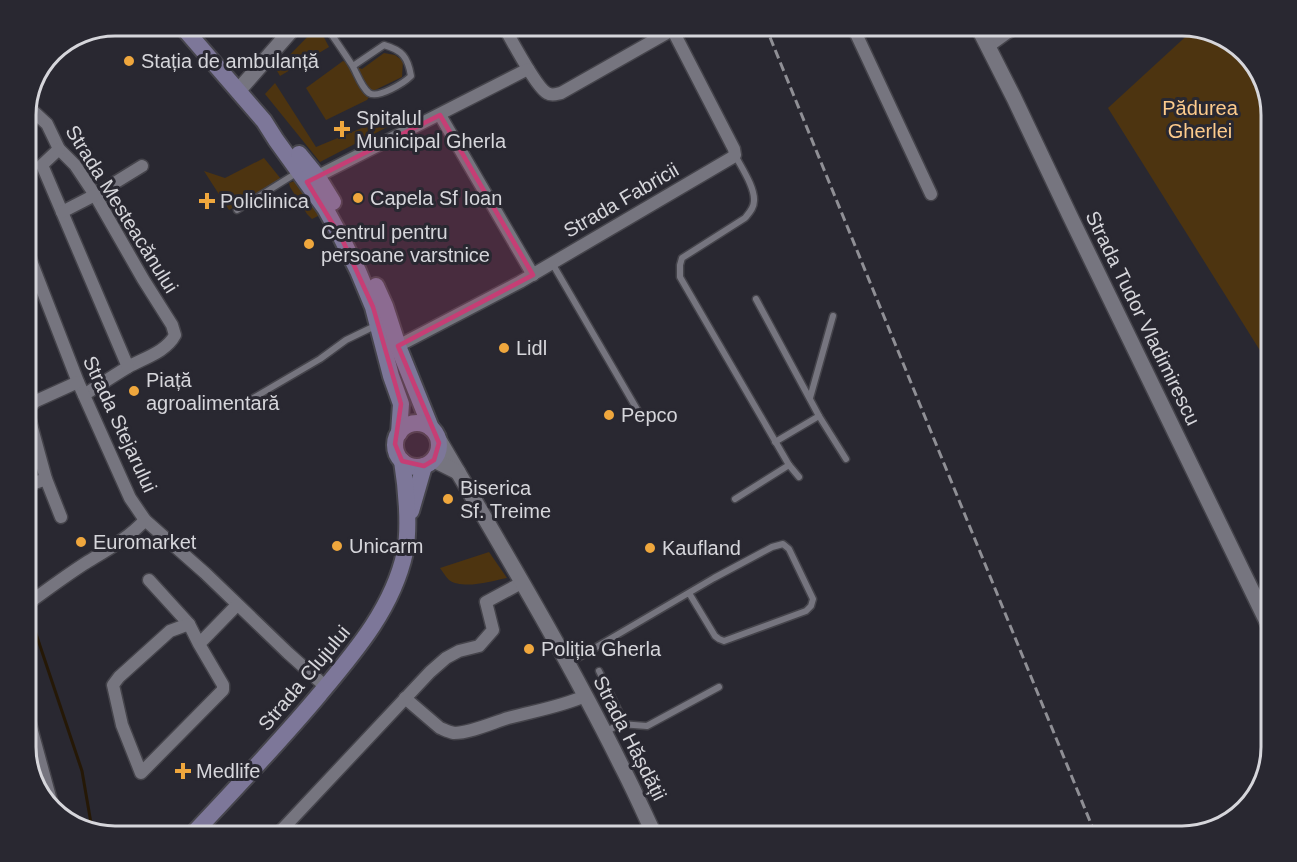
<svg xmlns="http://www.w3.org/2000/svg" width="1297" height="862" font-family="Helvetica,sans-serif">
<rect width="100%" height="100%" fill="#292831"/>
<g fill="#4d3410">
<polygon points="318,26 329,47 280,76 276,69"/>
<polygon points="1194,29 1232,41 1262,75 1271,115 1271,368 1108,108"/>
<polygon points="384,53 395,55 403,61 402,77 373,91 367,100 326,120 306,88 343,61 362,69"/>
<polygon points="275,83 316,147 393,115 397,122 320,162 265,94"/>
<polygon points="264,158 281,179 229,210 204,171 225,178"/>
<polygon points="297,180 322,210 318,216 312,219 307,214 290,187 289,183"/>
<path d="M489,552l18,26c-15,3 -44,12 -58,2 -3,-3 -6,-8 -9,-12z"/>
</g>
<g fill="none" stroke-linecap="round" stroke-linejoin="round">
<polyline stroke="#251806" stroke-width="3" points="27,607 82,771 92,829"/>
<defs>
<g id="service">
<path d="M325,25c9,13 18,26 27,40 5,8 9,22 17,28 9,6 35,-10 42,-17 -3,-19 -9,-26 -27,-31l-31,21"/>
<path d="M735,155c6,12 20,32 19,46 0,7 -5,12 -9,17l-63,40 -2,7v12l109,188 10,12"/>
<polyline points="237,210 298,172"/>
<polyline points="552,263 638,411"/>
<polyline points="756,299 819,416 846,459"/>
<polyline points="810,398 833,316"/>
<polyline points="238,407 320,359 346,340 377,325"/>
<polyline points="775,442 819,416"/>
<polyline points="735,499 789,465"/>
<polyline points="569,663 714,578 772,547 783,544 789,549 813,599 811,606 806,611 724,641 719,639 715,636 689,593"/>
<polyline points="599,671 625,724"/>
<polyline points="605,732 620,724 647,726 719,687"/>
</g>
<g id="minor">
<path d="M503,25c8,14 33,62 44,68 5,3 9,1 14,0l111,-63"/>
<polyline points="852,25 931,194"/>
<polyline points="989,46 1007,33 1021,25"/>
<path d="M26,109l8,3 13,12 12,25 16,16 20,30 48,84 29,46 3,10c-9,17 -31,23 -47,32 -15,9 -30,19 -44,28"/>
<polyline points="440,115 533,275"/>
<polyline points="59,149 42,165 128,367"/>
<polyline points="310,180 528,69"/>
<polyline points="62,212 95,195 142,166"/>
<polyline points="26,248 78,382 130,498 145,520 205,573 288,653 326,687"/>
<polyline points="396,351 398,346 520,282 733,157 735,155 734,149 670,25"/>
<polyline points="26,486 46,479"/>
<polyline points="61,517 46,479 29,417 29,407 36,401 78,382"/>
<polyline points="149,580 189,624"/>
<path d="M26,605c19,-14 38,-28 58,-41 21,-13 45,-26 61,-44"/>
<polyline points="199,644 223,685 223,690 141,773 122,725 113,685 119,677 170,631 189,624 199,644 237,605"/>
<path d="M405,698l35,30c5,2 9,4 14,5 16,0 38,-10 54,-15 26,-7 52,-11 77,-22"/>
<polyline points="26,709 53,808"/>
<polyline points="276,836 430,672 446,658 459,651 479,646 493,630 486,602 523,582"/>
</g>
<g id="tertiary">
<polyline points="977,25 1014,98 1070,216 1271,630"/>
<polyline points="238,91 296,25"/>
<path d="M438,438c63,108 128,216 184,329 12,23 22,46 33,69"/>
<polyline points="434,460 458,472"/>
</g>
<g id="secondary">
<polyline points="181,25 264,121 276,140 325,208 342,239 358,271 373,307 391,376 401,404 399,433"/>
<polyline points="299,154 317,176 333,202"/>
<polyline points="376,286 385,306 398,346 431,428"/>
<circle cx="417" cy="445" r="22"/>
<polyline points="411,511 424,466"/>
<path d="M191,836c43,-46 87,-92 128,-141 36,-43 74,-87 86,-143 5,-26 1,-66 -3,-91"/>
</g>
</defs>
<use href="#service" stroke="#45444b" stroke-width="9"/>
<use href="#minor" stroke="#45444b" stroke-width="15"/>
<use href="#tertiary" stroke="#45444b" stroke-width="18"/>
<use href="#secondary" stroke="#45444b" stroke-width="20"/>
<use href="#service" stroke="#76757f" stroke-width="6"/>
<use href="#minor" stroke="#76757f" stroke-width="12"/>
<use href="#tertiary" stroke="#76757f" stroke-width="15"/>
<use href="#secondary" stroke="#7d7799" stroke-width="16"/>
<polyline stroke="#8f8f95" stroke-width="3" stroke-dasharray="9 4.5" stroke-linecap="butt" points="765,25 1096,836"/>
</g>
<path fill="#c63e75" fill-opacity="0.2" stroke="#c63e75" stroke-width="4.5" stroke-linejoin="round" d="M440,115l93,160 -135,71 41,97 -5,17 -10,6 -22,-5 -7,-17 6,-40 -28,-97 -31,-68 -35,-57z"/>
<g fill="#efa73d" stroke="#292831" stroke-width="2">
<circle cx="129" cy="61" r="6"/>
<path d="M339 120h6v6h6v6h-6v6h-6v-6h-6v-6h6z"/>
<circle cx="358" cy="198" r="6"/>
<path d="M204 192h6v6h6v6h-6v6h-6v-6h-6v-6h6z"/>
<circle cx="309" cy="244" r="6"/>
<circle cx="504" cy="348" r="6"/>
<circle cx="134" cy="391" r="6"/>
<circle cx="609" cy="415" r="6"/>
<circle cx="448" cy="499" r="6"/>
<circle cx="81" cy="542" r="6"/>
<circle cx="337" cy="546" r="6"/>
<circle cx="650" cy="548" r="6"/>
<circle cx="529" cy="649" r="6"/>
<path d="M180 762h6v6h6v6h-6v6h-6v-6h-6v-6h6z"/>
</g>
<g text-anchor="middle" stroke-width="6" stroke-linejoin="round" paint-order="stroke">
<g font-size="20" fill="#d6d6db" stroke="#292831" text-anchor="start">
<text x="141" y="68">Stația de ambulanță</text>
<text x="356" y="125">Spitalul<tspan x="356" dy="23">Municipal Gherla</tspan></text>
<text x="370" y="205">Capela Sf Ioan</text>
<text x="220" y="208">Policlinica</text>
<text x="321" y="239">Centrul pentru<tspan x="321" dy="23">persoane varstnice</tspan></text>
<text x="516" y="355">Lidl</text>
<text x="146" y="387">Piață<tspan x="146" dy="23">agroalimentară</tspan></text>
<text x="621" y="422">Pepco</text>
<text x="460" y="495">Biserica<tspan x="460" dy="23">Sf. Treime</tspan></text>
<text x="93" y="549">Euromarket</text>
<text x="349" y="553">Unicarm</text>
<text x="662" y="555">Kaufland</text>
<text x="541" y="656">Poliția Gherla</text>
<text x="196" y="778">Medlife</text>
</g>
<g font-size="20" fill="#fdcb8c" stroke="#292831">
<text x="1200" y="115">Pădurea<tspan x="1200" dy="23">Gherlei</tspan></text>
</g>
<g font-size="20" fill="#d6d6db" stroke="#292831">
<text transform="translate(621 200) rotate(-30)" y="7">Strada Fabricii</text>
<text transform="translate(122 209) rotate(58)" y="7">Strada Mesteacănului</text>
<text transform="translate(1143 318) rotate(64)" y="7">Strada Tudor Vladimirescu</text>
<text transform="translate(120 424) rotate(65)" y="7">Strada Stejarului</text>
<text transform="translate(304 678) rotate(-50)" y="7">Strada Clujului</text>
<text transform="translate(630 738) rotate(63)" y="7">Strada Hășdății</text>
</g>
</g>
<path d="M0 0H1297V862H0ZM115 36H1182A79 79 0 0 1 1261 115V747A79 79 0 0 1 1182 826H115A79 79 0 0 1 36 747V115A79 79 0 0 1 115 36Z" fill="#292831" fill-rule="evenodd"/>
<path fill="none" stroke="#d6d6db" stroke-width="3" d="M115 36H1182A79 79 0 0 1 1261 115V747A79 79 0 0 1 1182 826H115A79 79 0 0 1 36 747V115A79 79 0 0 1 115 36Z"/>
</svg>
